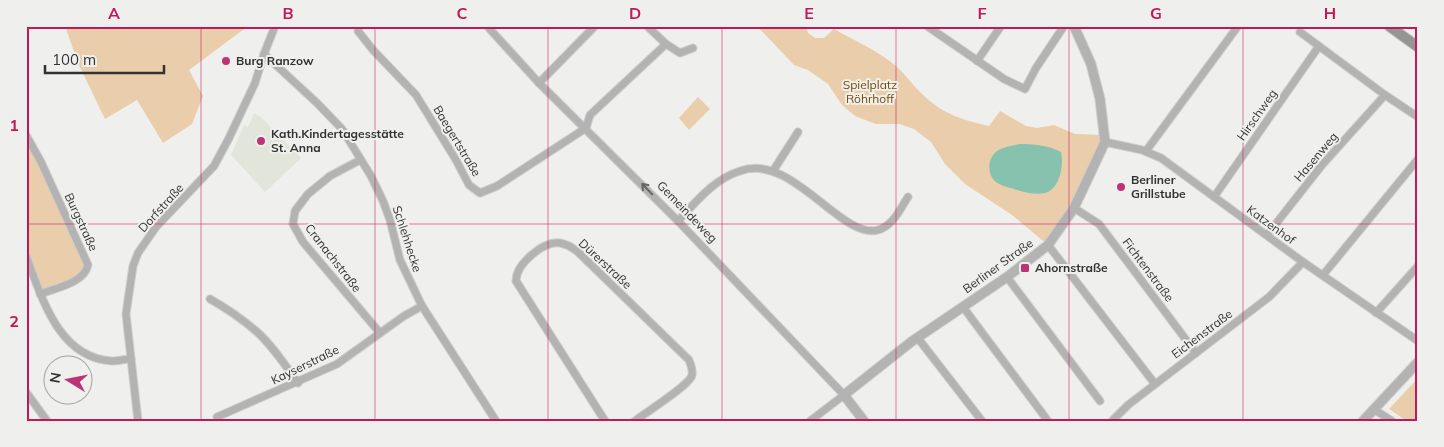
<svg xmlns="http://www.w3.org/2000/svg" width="1444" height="447" font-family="Mulish,sans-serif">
<rect width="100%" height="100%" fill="#eff0ed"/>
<polygon fill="#e1e5da" points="254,113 261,117 301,158 265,192 231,155 244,125 248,127"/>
<g fill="#eacdaa">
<polygon points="65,26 248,26 189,70 203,96 192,124 163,143 137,100 105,119 78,63"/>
<path d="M757,26h49l2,7 7,5h9l10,-9c21,12 45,22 63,38 8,7 14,16 21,23 22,23 41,29 71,36l11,-15 26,15 11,2 17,-3 21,9 29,1 -30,73 -26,37 -36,-30 -47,-31 -20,-20 -14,-22 -17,-13 -15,-5h-23l-21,-8 -13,-11 -14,-21 -20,-14 -14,-5z"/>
<polygon points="698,97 710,109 689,130 679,118"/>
<polygon points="26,135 87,261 87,272 40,294 26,256"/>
<polygon points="1418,378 1418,421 1407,421 1389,409"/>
</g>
<path fill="#87c2af" d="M1019,144c15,0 29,1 42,8 3,13 -1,37 -16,41 -10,2 -22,-1 -31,-4 -6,-2 -13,-3 -18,-7 -9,-7 -9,-24 1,-31 6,-4 15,-5 22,-7z"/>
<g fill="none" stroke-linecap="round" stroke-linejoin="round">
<defs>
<g id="minor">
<polyline points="359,26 358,31 373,50 416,95 456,160 469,185 480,193 497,186 586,128 590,115 666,44"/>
<polyline points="487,26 539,83 678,221 844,395 810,421"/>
<polyline points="647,26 666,44 680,53 693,48"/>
<polyline points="927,26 1004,79 1025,89 1036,68 1064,26"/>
<polyline points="1300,32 1385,95 1418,117"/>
<polyline points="264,54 317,103 342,129 371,176 383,201 390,220 400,260 422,306 496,421"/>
<polyline points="977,61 1001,26"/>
<polyline points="539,83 595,26"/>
<path d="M26,135l15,27 47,103c-4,18 -32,23 -48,29"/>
<polyline points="1105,142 1142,150 1161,158 1303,262 1418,341"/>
<polyline points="1146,151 1238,26"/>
<polyline points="360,160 330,176 308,194 295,211 293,224 303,242 380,333"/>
<polyline points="773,171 798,132"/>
<polyline points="1214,197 1319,46"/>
<polyline points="1074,208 1099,224 1196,353"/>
<path d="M678,221c18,-19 36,-42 62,-50 52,-19 101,69 138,59 15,-4 22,-21 30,-33"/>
<polyline points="1267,235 1322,165 1385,95"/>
<polyline points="1048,245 1155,384"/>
<path d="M26,256c16,41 32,102 86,105 6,0 13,-2 19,-2"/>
<polyline points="1323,275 1418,159"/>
<polyline points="1007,277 1100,401"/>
<path d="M210,299c16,9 32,20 46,32 16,14 29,34 42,52"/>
<polyline points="963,307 1048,421"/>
<polyline points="1376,313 1418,266"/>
<polyline points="917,337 982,421"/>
<polyline points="26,392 47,421"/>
<polyline points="1375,410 1392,421"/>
<polyline points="217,417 337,364 404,316 422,306"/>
<polyline points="138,421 126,314 133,266 138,253 156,227 214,166 229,138 255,83 264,54 275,26"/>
<path d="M605,421l-89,-140c0,-17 27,-40 44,-38 7,1 13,5 18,9l111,108c2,5 4,10 3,15 -2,10 -47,38 -57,46"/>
<polyline points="1112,421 1128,405 1269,297 1303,262"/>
</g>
<g id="tertiary">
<polyline points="864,421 844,395 911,342 1007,277 1048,245 1074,208 1105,142 1100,99 1091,64 1074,26"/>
<polyline points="1363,421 1418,362"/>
</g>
<polyline id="secondary" points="1389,26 1418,47"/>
</defs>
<use href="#minor" stroke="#cdcecb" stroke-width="9"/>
<use href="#tertiary" stroke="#cdcecb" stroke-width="11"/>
<use href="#secondary" stroke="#cdcecb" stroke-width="12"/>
<use href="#minor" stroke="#b2b3b2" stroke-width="7"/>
<use href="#tertiary" stroke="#b2b3b2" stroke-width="9"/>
<use href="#secondary" stroke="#949594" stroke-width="10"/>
</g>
<defs><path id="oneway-shaft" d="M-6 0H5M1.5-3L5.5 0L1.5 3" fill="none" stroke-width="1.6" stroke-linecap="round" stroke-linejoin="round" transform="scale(1.25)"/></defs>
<use stroke="#656665" href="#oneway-shaft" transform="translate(647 189) rotate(-134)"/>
<path fill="none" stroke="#c2185b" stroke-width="1" stroke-opacity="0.55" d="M201,26v395M375,26v395M548,26v395M722,26v395M896,26v395M1069,26v395M1243,26v395M26,224h1392"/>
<g fill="#bb3576" stroke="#eff0ed" stroke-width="2">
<circle cx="226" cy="61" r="5"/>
<circle cx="261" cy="141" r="5"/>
<circle cx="1121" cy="187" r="5"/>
<rect x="1020" y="263" width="10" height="10" rx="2.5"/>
</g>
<g text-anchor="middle" stroke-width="4" stroke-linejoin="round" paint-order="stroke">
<g font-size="12" font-weight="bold" fill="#323231" stroke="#eff0ed" text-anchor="start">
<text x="236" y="65">Burg Ranzow</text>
<text x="271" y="138">Kath.Kindertagesstätte<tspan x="271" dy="14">St. Anna</tspan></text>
<text x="1131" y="184">Berliner<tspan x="1131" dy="14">Grillstube</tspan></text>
<text x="1035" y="272">Ahornstraße</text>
</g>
<g font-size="12" fill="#774b00" stroke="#eff0ed">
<text x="870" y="89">Spielplatz<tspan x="870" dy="14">Röhrhoff</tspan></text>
</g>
<g font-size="12" fill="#323231" stroke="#eff0ed">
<text transform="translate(1257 115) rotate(-55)" y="4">Hirschweg</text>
<text transform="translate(457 141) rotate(59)" y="4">Baegertstraße</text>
<text transform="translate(1316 157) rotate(-50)" y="4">Hasenweg</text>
<text transform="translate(161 208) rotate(-48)" y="4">Dorfstraße</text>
<text transform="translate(687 212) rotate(46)" y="4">Gemeindeweg</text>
<text transform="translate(81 222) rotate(65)" y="4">Burgstraße</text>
<text transform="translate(1271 225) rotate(36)" y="4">Katzenhof</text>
<text transform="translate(407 239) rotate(72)" y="4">Schlehhecke</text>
<text transform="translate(333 258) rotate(52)" y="4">Cranachstraße</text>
<text transform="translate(605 264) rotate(43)" y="4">Dürerstraße</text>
<text transform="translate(998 266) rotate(-36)" y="4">Berliner Straße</text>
<text transform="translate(1148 270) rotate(53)" y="4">Fichtenstraße</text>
<text transform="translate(1202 334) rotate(-37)" y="4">Eichenstraße</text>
<text transform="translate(305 365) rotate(-26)" y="4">Kayserstraße</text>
</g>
</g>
<rect width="1444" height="447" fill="none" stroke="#eff0ed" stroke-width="55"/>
<g transform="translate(68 380) rotate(280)"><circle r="24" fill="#eff0ed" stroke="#a3a4a2"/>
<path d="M0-4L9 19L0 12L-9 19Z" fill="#bb3576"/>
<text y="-8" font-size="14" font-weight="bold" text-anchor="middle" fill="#323231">N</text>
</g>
<path d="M45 65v8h119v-8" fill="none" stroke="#323231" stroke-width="2.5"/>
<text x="52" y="65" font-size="15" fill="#323231" stroke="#eff0ed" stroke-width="4" paint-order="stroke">100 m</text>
<rect x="28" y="28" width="1388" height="392" fill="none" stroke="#c2185b" stroke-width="2"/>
<g font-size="16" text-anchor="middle" font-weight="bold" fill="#c2185b">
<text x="114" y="19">A</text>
<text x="288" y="19">B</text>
<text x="462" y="19">C</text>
<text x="635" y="19">D</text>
<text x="809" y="19">E</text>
<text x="982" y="19">F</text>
<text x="1156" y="19">G</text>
<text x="1330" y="19">H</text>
<text x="14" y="131">1</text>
<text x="14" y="327">2</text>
</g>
</svg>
